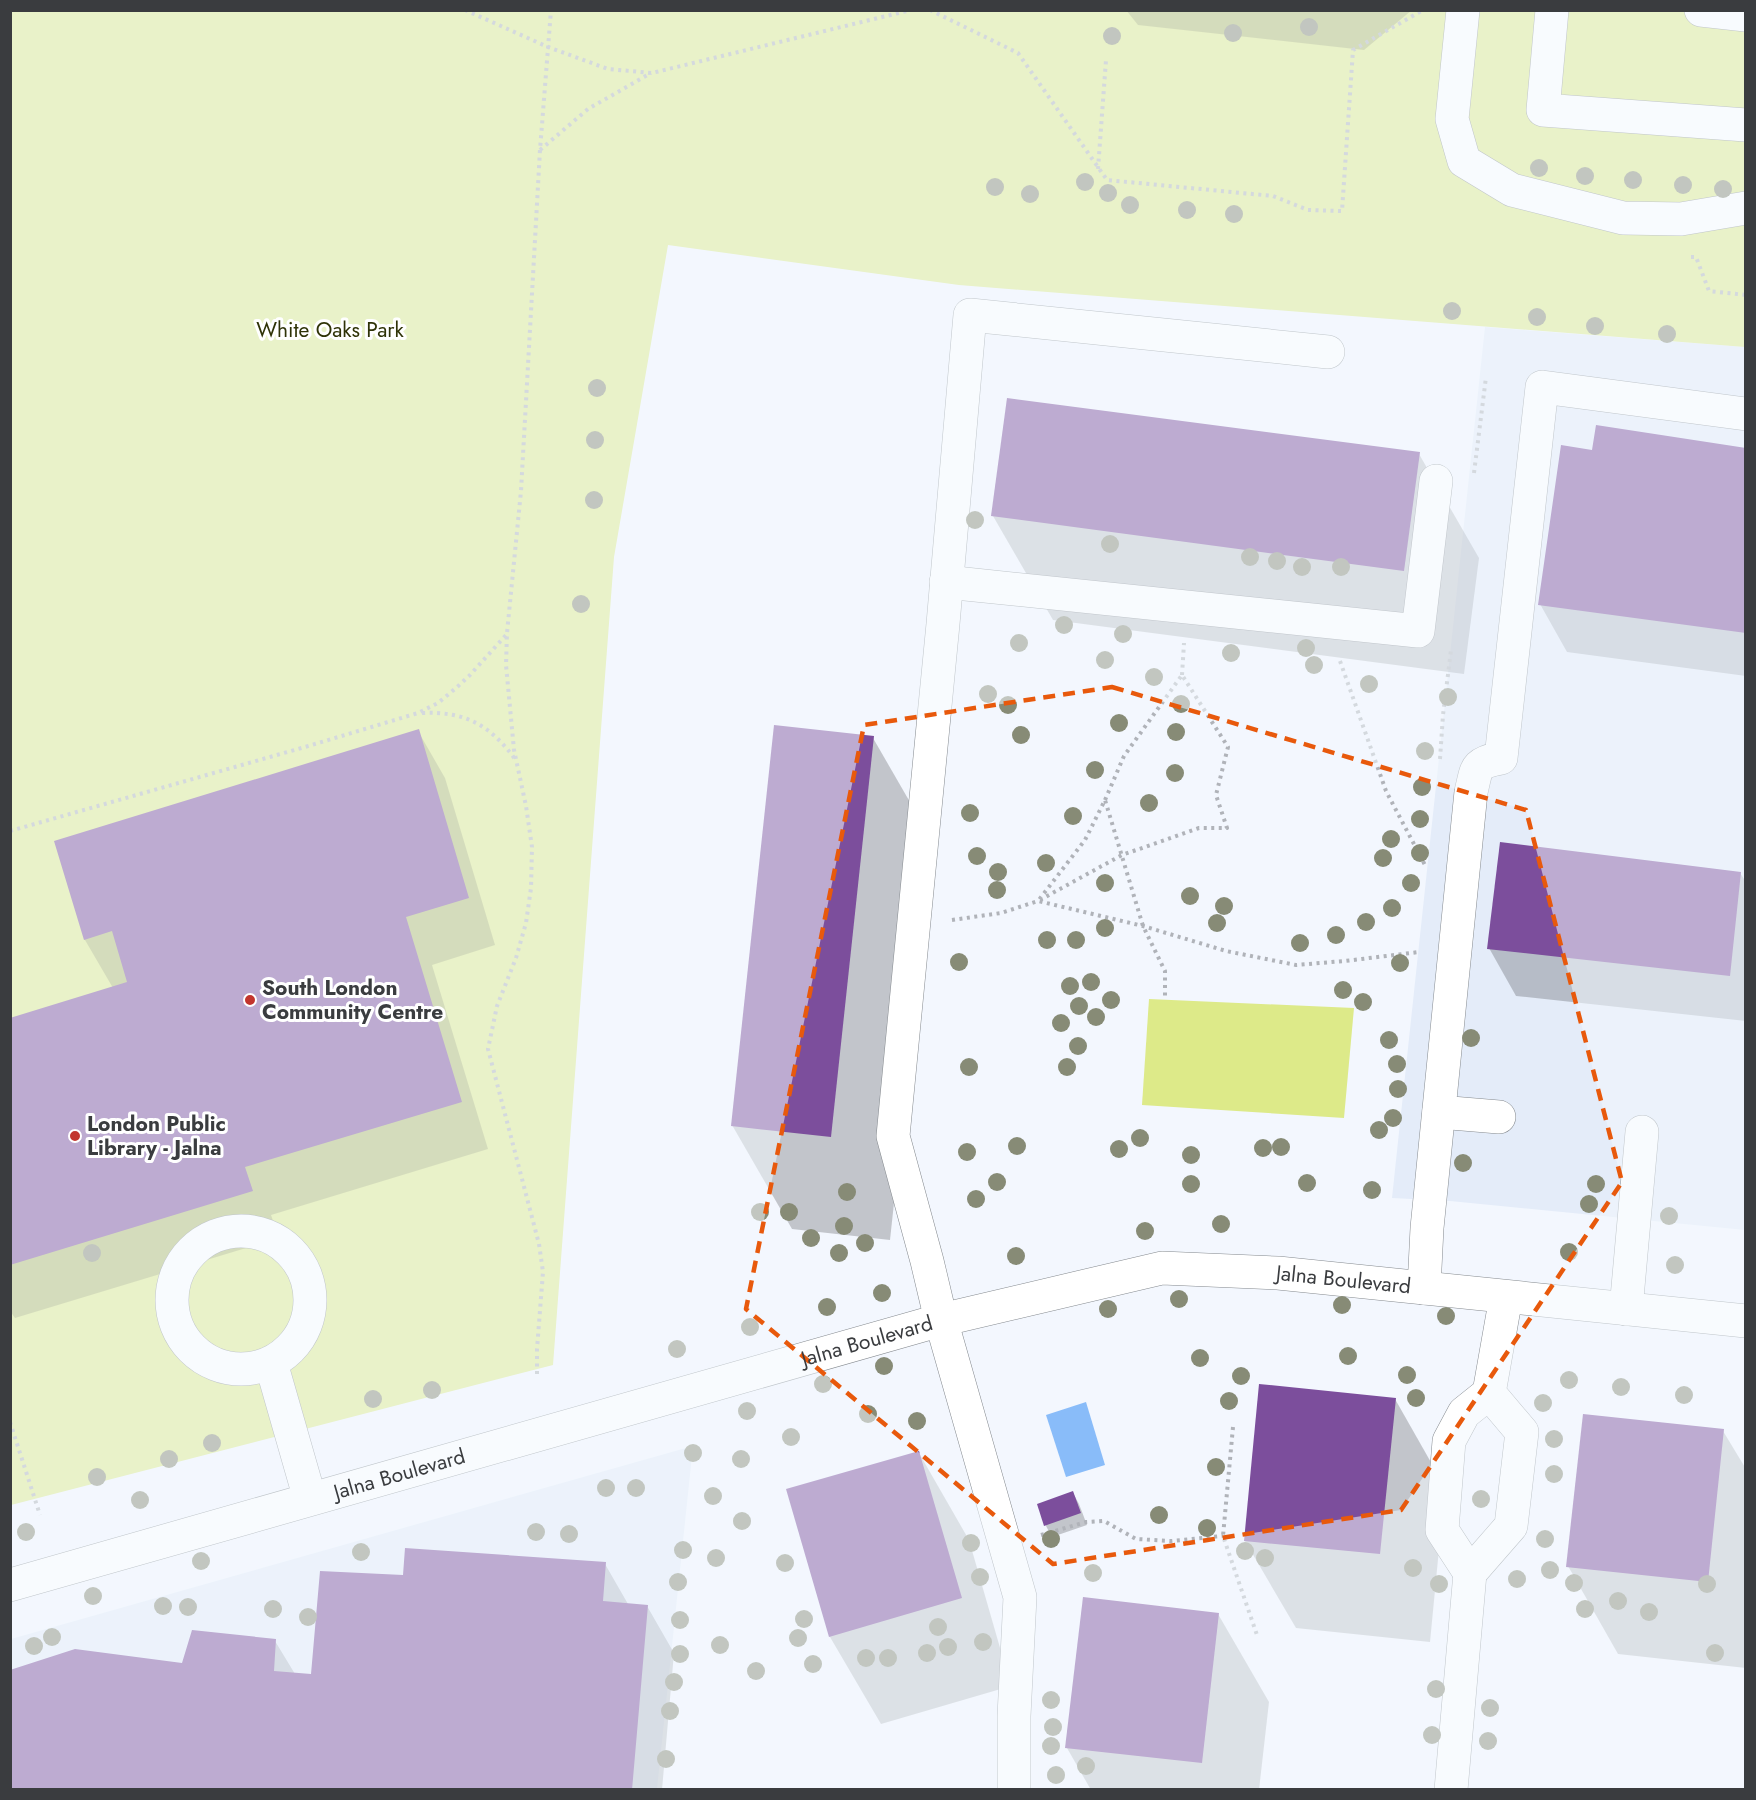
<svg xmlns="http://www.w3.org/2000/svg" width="1756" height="1800" font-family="Jost,sans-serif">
<rect width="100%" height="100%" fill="#f3f7fe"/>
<g fill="#e4ecf9">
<polygon points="1485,327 1745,347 1745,1230 1450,1201 1392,1198"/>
<polygon points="693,1446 657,1789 11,1790 11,1639"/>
</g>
<g fill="#ddea89">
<polygon points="11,11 1745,11 1745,347 959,285 668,245 614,557 553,1365 11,1505"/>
<polygon points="1149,999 1354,1008 1344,1118 1142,1105"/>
</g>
<polygon fill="#89bcf9" points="1086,1402 1105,1465 1066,1477 1046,1415"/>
<g fill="#0003">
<polygon points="1126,10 1412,10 1364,50 1138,25"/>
<polygon points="1746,449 1746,676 1567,652 1540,604"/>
<polygon points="1419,454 1479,558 1464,674 1053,620 993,516"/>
<polygon points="418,731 445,778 495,945 432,965 488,1149 271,1215 279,1238 15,1318 10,1311 10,1020 113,988 85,940 56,842"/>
<polygon points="873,738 933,842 890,1240 792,1229 732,1125"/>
<polygon points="1740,873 1746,882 1746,1021 1516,996 1489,948"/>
<polygon points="1395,1399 1445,1487 1430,1642 1296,1628 1245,1541"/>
<polygon points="1723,1431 1746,1469 1746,1668 1618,1654 1568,1566"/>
<polygon points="919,1453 969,1540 1011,1686 881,1724 830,1637 788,1490"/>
<polygon points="1073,1493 1079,1504 1087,1525 1052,1537 1046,1526 1039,1505"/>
<polygon points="605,1564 628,1604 647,1606 674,1653 662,1790 10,1790 183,1665 275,1641 295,1674 312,1676 404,1577"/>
<polygon points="1218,1614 1269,1702 1259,1790 1091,1790 1067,1748"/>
</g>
<g fill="#7c4e9c">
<polygon points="1007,398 1420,452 1404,571 991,516"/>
<polygon points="1596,425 1746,448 1746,633 1538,605 1561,445 1592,450"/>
<polygon points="774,725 874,736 831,1137 731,1126"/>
<polygon points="419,729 469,898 406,917 462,1102 245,1167 253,1191 10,1265 10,1018 127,982 112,931 84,940 54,841"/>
<polygon points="1500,842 1741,872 1730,976 1487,949"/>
<polygon points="1259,1384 1396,1398 1380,1554 1244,1541"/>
<polygon points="1583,1414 1724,1429 1708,1582 1566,1567"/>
<polygon points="919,1451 962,1598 829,1637 786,1489"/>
<polygon points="1073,1491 1081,1513 1044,1526 1037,1504"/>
<polygon points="405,1548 606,1562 603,1601 648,1605 632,1790 10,1790 10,1670 75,1649 182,1663 192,1630 276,1639 274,1671 311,1674 320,1571 403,1575"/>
<polygon points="1083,1597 1219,1613 1202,1763 1065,1748"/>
</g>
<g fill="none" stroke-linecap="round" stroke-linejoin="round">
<defs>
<g id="minor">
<polyline points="1463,10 1452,119 1464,161 1512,190 1623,218 1681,219 1746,208"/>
<polyline points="1552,10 1543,110 1746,125"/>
<polyline points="1701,10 1746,15"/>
<polyline points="946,582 1418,631 1436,481"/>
<polyline points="1439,1112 1499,1117"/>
<circle cx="241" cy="1300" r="69"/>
<path d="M1424,1288l3,-60 44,-436c6,-24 3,-29 30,-34l41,-371 204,27"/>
<polyline points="1626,1309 1642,1132"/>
<polyline points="271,1363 310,1499"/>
<polyline points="1489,1393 1522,1432 1511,1526 1470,1573 1442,1530 1449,1441 1464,1413 1489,1393 1506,1297"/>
<path id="s1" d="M10,1585l931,-265 221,-52 116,5 468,48"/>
<polyline points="1014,1790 1014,1716 1020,1597 941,1320 927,1261 893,1136 943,624 970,315 1328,352"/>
<polyline points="1451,1790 1470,1573"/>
</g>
</defs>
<use href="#minor" stroke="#858a8f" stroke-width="34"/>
<g stroke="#b0b3b9" stroke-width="4" stroke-dasharray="3 4.5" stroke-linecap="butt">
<polyline points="465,10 548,47 608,69 652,73 911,10"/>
<polyline points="930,10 1018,53 1107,180 1273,196 1308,210 1342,211 1353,50 1423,10"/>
<polyline points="540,150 588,109 651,73"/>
<polyline points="1098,169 1106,60"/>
<polyline points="1691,257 1696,257 1709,291 1746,295"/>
<polyline points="1474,473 1486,377"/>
<polyline points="1340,661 1386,791 1426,867"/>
<polyline points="1182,675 1184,643"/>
<path d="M422,713c43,-2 68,12 93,46"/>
<polyline points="1440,759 1443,715 1451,650"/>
<polyline points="1105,800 1124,756 1182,675 1228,747 1216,795 1227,828 1199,828 1122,855 1038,901 1085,840 1105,800 1143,926 1165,971 1165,999"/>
<polyline points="10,831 305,747 418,713 438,703 456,688 469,676 507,634"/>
<polyline points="952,920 1001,913 1038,901 1143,926 1226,951 1296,965 1345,961 1419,952"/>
<polyline points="537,1374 537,1349 543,1272 539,1244 488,1049 497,1006 516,958 526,923 531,888 532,847 526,806 514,750 506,665 507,633 521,491 540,150 551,10"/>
<polyline points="10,1422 40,1515"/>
<polyline points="1233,1427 1223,1536 1258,1638"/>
<polyline points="1041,1535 1086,1522 1104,1521 1136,1539 1171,1541 1223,1536"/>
</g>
<use href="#minor" stroke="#fff" stroke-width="33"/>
</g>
<g fill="#878b76">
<circle cx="1309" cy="27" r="9"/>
<circle cx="1233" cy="33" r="9"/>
<circle cx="1112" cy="36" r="9"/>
<circle cx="1539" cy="168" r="9"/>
<circle cx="1585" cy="176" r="9"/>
<circle cx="1633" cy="180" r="9"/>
<circle cx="1085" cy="182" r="9"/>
<circle cx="1683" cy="185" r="9"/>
<circle cx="995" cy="187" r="9"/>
<circle cx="1723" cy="189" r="9"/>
<circle cx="1108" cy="193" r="9"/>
<circle cx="1030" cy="194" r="9"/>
<circle cx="1130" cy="205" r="9"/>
<circle cx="1187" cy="210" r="9"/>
<circle cx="1234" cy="214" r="9"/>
<circle cx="1452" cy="311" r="9"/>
<circle cx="1537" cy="317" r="9"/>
<circle cx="1595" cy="326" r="9"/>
<circle cx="1667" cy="334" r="9"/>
<circle cx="597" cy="388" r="9"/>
<circle cx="595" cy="440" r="9"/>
<circle cx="594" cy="500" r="9"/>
<circle cx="975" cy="520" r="9"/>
<circle cx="1110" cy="544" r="9"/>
<circle cx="1250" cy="557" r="9"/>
<circle cx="1277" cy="561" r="9"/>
<circle cx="1302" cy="567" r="9"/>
<circle cx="1341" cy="567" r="9"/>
<circle cx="581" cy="604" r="9"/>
<circle cx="1064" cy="625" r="9"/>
<circle cx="1123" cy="634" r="9"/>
<circle cx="1019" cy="643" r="9"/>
<circle cx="1306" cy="648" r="9"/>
<circle cx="1231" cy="653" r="9"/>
<circle cx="1105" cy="660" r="9"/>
<circle cx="1314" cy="665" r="9"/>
<circle cx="1154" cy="677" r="9"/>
<circle cx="1369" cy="684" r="9"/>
<circle cx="988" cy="694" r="9"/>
<circle cx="1448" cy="697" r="9"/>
<circle cx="1181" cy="704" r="9"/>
<circle cx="1008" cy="705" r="9"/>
<circle cx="1119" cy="723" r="9"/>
<circle cx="1176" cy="732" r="9"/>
<circle cx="1021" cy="735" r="9"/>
<circle cx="1425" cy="751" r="9"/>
<circle cx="1095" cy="770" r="9"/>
<circle cx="1175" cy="773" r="9"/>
<circle cx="1422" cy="787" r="9"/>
<circle cx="1149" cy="803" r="9"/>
<circle cx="970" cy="813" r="9"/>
<circle cx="1073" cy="816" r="9"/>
<circle cx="1420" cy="819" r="9"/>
<circle cx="1391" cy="839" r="9"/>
<circle cx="1420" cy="853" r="9"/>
<circle cx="977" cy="856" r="9"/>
<circle cx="1383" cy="858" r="9"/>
<circle cx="1046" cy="863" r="9"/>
<circle cx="998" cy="872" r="9"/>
<circle cx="1105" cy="883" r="9"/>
<circle cx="1411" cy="883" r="9"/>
<circle cx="997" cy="890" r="9"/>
<circle cx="1190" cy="896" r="9"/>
<circle cx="1224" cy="906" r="9"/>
<circle cx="1392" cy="908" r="9"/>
<circle cx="1366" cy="922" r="9"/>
<circle cx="1217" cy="923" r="9"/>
<circle cx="1105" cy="928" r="9"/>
<circle cx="1336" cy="935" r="9"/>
<circle cx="1047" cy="940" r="9"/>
<circle cx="1076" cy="940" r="9"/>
<circle cx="1300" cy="943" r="9"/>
<circle cx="959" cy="962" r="9"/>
<circle cx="1400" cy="963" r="9"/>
<circle cx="1091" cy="982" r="9"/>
<circle cx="1070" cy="986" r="9"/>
<circle cx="1343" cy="990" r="9"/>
<circle cx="1111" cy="1000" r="9"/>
<circle cx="1363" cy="1002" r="9"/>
<circle cx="1079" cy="1006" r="9"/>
<circle cx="1096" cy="1017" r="9"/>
<circle cx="1061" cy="1023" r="9"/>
<circle cx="1471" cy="1038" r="9"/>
<circle cx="1389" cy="1040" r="9"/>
<circle cx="1078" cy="1046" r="9"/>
<circle cx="1397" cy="1064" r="9"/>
<circle cx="969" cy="1067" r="9"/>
<circle cx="1067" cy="1067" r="9"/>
<circle cx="1398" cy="1089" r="9"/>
<circle cx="1393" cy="1118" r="9"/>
<circle cx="1379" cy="1130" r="9"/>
<circle cx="1140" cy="1138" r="9"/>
<circle cx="1017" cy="1146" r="9"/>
<circle cx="1281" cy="1147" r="9"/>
<circle cx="1263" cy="1148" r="9"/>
<circle cx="1119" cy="1149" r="9"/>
<circle cx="967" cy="1152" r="9"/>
<circle cx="1191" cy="1155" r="9"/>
<circle cx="1463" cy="1163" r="9"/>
<circle cx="997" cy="1182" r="9"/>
<circle cx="1307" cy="1183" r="9"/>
<circle cx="1191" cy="1184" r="9"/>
<circle cx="1596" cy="1184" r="9"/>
<circle cx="1372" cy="1190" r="9"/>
<circle cx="847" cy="1192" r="9"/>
<circle cx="976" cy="1199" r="9"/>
<circle cx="1589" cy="1204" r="9"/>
<circle cx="760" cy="1212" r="9"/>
<circle cx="789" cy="1212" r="9"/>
<circle cx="1669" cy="1216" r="9"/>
<circle cx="1221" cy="1224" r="9"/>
<circle cx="844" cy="1226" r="9"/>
<circle cx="1145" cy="1231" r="9"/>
<circle cx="811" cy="1238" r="9"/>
<circle cx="865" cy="1243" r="9"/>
<circle cx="1569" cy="1252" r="9"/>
<circle cx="92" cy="1253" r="9"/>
<circle cx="839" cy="1253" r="9"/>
<circle cx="1016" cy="1256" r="9"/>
<circle cx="1675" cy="1265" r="9"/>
<circle cx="882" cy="1293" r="9"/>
<circle cx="1179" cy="1299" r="9"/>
<circle cx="1342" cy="1305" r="9"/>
<circle cx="827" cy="1307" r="9"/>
<circle cx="1108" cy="1309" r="9"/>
<circle cx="1446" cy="1316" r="9"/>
<circle cx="750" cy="1327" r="9"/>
<circle cx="677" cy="1349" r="9"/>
<circle cx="1348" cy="1356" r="9"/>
<circle cx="1200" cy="1358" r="9"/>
<circle cx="884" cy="1366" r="9"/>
<circle cx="1407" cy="1375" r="9"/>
<circle cx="1241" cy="1376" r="9"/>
<circle cx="1569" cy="1380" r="9"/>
<circle cx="823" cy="1384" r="9"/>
<circle cx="1621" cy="1387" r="9"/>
<circle cx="432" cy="1390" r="9"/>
<circle cx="1684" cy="1395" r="9"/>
<circle cx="1416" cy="1398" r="9"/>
<circle cx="373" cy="1399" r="9"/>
<circle cx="1229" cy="1401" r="9"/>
<circle cx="1543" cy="1403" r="9"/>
<circle cx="747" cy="1411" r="9"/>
<circle cx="868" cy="1414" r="9"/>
<circle cx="917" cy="1421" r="9"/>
<circle cx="791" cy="1437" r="9"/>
<circle cx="1554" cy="1439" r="9"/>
<circle cx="212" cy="1443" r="9"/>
<circle cx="693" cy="1453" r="9"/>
<circle cx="169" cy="1459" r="9"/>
<circle cx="741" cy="1459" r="9"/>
<circle cx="1216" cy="1467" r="9"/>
<circle cx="1554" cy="1474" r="9"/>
<circle cx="97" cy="1477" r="9"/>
<circle cx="606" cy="1488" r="9"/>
<circle cx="636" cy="1488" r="9"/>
<circle cx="713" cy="1496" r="9"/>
<circle cx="1481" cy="1499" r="9"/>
<circle cx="140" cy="1500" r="9"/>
<circle cx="1159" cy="1515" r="9"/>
<circle cx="742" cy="1521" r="9"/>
<circle cx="1207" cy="1528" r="9"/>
<circle cx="26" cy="1532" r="9"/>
<circle cx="536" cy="1532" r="9"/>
<circle cx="569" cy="1534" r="9"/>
<circle cx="1051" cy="1539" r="9"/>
<circle cx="1545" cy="1539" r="9"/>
<circle cx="971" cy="1543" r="9"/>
<circle cx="683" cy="1550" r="9"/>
<circle cx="1245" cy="1551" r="9"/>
<circle cx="361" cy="1552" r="9"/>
<circle cx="716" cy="1558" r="9"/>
<circle cx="1265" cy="1558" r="9"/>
<circle cx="201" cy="1561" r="9"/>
<circle cx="785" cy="1563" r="9"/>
<circle cx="1413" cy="1568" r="9"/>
<circle cx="1550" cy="1570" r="9"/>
<circle cx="1093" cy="1573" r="9"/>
<circle cx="980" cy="1577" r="9"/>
<circle cx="1517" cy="1579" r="9"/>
<circle cx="678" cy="1582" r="9"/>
<circle cx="1574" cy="1583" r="9"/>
<circle cx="1439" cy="1584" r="9"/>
<circle cx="1707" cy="1584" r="9"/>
<circle cx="93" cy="1596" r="9"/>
<circle cx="1618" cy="1601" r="9"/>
<circle cx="163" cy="1606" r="9"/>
<circle cx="188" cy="1607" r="9"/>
<circle cx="273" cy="1609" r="9"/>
<circle cx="1585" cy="1609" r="9"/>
<circle cx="1649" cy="1612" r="9"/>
<circle cx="308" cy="1617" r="9"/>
<circle cx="804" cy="1619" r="9"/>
<circle cx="680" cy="1620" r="9"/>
<circle cx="938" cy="1627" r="9"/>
<circle cx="52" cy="1637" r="9"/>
<circle cx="798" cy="1638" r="9"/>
<circle cx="983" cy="1642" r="9"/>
<circle cx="720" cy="1645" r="9"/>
<circle cx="34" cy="1646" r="9"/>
<circle cx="948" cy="1647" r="9"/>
<circle cx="927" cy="1653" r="9"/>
<circle cx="1715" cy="1653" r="9"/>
<circle cx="680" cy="1654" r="9"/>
<circle cx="866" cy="1658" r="9"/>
<circle cx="888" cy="1658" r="9"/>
<circle cx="813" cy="1664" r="9"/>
<circle cx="756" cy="1671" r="9"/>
<circle cx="674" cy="1682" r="9"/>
<circle cx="1436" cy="1689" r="9"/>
<circle cx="1051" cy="1700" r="9"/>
<circle cx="1490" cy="1708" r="9"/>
<circle cx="670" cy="1711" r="9"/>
<circle cx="1053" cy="1727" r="9"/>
<circle cx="1432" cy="1735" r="9"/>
<circle cx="1488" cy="1741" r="9"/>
<circle cx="1051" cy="1746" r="9"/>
<circle cx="666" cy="1759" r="9"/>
<circle cx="1086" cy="1766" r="9"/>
<circle cx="1056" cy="1775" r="9"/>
</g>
<path d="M0 0H1756V1800H0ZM1112,687l414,123 96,372 -221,328 -348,54 -307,-255 118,-584z" fill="#f3f7fe" fill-opacity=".55" fill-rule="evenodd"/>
<path fill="none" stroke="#e8590c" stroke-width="4.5" stroke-dasharray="12 8" stroke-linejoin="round" d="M1112,687l414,123 96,372 -221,328 -348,54 -307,-255 118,-584z"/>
<g fill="#c2352d" stroke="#fff" stroke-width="2">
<circle cx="250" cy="1000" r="6"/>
<circle cx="75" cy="1136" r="6"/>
</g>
<g text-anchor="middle" stroke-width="6" stroke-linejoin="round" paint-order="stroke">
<g font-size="21" fill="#2f3307" stroke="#fff">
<text x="330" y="337">White Oaks Park</text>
</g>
<g font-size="21" font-weight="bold" fill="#3a3c3f" stroke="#fff" text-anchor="start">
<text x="262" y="995">South London<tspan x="262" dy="24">Community Centre</tspan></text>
<text x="87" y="1131">London Public<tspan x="87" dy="24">Library - Jalna</tspan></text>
</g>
<g font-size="21" fill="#3a3c3f" stroke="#fff">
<text dy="7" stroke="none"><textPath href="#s1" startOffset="1377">Jalna Boulevard</textPath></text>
<text dy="7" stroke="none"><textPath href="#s1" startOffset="891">Jalna Boulevard</textPath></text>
<text dy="7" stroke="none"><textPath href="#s1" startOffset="405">Jalna Boulevard</textPath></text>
</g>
</g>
<rect width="1756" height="1800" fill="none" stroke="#3a3c3f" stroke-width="24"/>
</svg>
